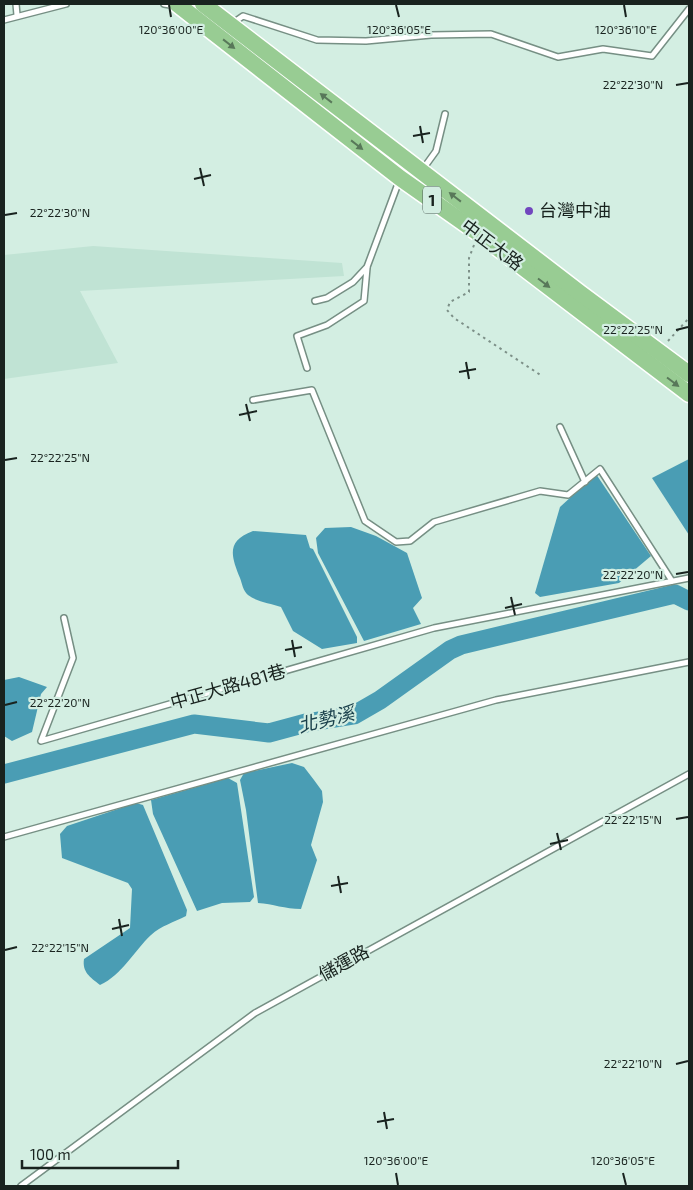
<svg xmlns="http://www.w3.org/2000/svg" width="693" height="1190" font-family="'Exo 2','Noto Sans TC',sans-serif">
<rect width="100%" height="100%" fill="#d3eee2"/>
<polygon fill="#c0e3d4" points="93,246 342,263 344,276 80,291 118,363 4,379 4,255"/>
<g fill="#4a9db4">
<polygon points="689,459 689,535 652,478"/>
<polygon points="596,474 651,556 619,583 540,597 535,593 560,507"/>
<polygon points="351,527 376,536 407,553 422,598 413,608 421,624 364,641 318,553 316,538 325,528"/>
<path d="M253,531l53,4 4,13 3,1 44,88v6l-35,6 -29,-18 -12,-24c-11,-4 -24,-5 -33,-12 -5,-4 -6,-12 -8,-17 -9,-22 -14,-37 13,-47z"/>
<polygon points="19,677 47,687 41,694 32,732 12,741 4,736 4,680"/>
<path d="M292,763l12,4 10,13 8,11 1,11 -12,43 6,15 -16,49c-16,0 -28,-5 -43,-6l-12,-93 -6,-30 4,-7z"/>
<polygon points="228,778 237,783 254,897 250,902 222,903 197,911 153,814 151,800"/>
<path d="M136,803l7,2 44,105 -1,6c-12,6 -25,10 -35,19 -17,16 -29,40 -51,50 -10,-8 -18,-13 -16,-26l46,-31 2,-39 -4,-6 -66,-25 -2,-24 7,-8z"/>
</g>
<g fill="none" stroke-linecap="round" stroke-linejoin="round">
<polyline stroke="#4a9db4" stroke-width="19" points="4,774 194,724 269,733 306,723 354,715 380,700 450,650 461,645 675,594 689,601"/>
<defs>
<g id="lane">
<polyline points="16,4 17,15"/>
<polyline points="164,4 176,6"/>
<polyline points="4,20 66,4"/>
<polyline points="233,23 243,16 317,40 366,41 431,35 491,34 558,57 603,49 652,56 689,9"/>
<polyline points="423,169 436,151 445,114"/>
<polyline points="315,301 327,298 353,282 367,267 399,181"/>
<polyline points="307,368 297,336 327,325 364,301 367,268"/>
<polyline points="253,400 312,390 365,521 396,542 410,541 434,522 540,491 568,495 600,469 672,581"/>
<polyline points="560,427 585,482"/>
<polyline points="64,618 73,658 41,741 434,628 689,578"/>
<polyline points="4,837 496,700 689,662"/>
<polyline points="21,1186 255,1013 689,774"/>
</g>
<g id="primary">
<polyline points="177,4 400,178 478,233 689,394"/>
<polyline points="203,4 580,293 689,374"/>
</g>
</defs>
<use href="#lane" stroke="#768f84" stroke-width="8"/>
<use href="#primary" stroke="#fff" stroke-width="19"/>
<g stroke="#7d9088" stroke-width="2" stroke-dasharray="2.5 4" stroke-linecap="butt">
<polyline points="474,245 469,258 469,292 450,302 447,310 454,318 542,376"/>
<polyline points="668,341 689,318"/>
</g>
<use href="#lane" stroke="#fff" stroke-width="5"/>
<use href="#primary" stroke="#98cc93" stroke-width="16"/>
</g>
<defs><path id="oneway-solid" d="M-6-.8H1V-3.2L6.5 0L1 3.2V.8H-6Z" transform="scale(1.25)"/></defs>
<g fill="#587859">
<use href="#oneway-solid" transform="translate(229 44) rotate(38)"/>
<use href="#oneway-solid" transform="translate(326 98) rotate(-142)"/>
<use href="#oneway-solid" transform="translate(357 145) rotate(38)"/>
<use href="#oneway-solid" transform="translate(455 197) rotate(-142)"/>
<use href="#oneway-solid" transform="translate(544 283) rotate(37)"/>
<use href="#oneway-solid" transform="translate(673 382) rotate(37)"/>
</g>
<path fill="none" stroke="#19231f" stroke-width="2" d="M169,5l2,12M396,5l3,12M624,5l2,12M676,85l12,-2M420,126l3,17M413,136l17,-3M200,168l4,18M194,179l17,-4M5,215l12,-2M676,330l12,-3M466,362l3,17M459,372l17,-3M246,404l4,17M239,415l18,-4M5,460l12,-2M676,574l12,-2M511,597l4,18M505,608l17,-4M292,640l3,17M285,650l17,-3M5,705l12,-3M676,819l12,-2M557,833l4,17M550,844l18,-4M338,876l3,17M331,886l17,-3M119,919l3,17M112,929l17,-4M5,950l12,-3M676,1064l12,-3M384,1112l3,17M377,1122l17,-3M396,1173l2,12M623,1173l3,12"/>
<circle fill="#7146be" stroke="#d3eee2" stroke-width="2" cx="529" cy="211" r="5"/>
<g text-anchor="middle" stroke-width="4.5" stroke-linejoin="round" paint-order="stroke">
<rect fill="#d3eee2" stroke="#51605a" stroke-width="1" x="423" y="186.5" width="18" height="27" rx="4"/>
<g font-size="16" font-weight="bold" fill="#19231f">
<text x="432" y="206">1</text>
</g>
<g font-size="18" fill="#19231f" stroke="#d3eee2" text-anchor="start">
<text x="539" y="217">台灣中油</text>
</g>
<g font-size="18" fill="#19231f" stroke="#d3eee2">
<text transform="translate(492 245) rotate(37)" y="6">中正大路</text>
<text transform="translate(228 687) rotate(-16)" y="6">中正大路481巷</text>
<text transform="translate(344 963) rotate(-29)" y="6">儲運路</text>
</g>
<g font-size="19" font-style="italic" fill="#1b414c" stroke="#d3eee2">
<text transform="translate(326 719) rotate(-14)" y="7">北勢溪</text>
</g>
</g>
<g font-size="12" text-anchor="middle" fill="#19231f" stroke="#d3eee2" stroke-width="4.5" stroke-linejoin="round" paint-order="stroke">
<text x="171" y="34">120°36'00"E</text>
<text x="399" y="34">120°36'05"E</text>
<text x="626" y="34">120°36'10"E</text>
<text x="633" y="89">22°22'30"N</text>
<text x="60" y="217">22°22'30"N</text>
<text x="633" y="334">22°22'25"N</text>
<text x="60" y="462">22°22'25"N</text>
<text x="633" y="579">22°22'20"N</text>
<text x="60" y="707">22°22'20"N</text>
<text x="633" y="824">22°22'15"N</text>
<text x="60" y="952">22°22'15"N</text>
<text x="633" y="1068">22°22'10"N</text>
<text x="396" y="1165">120°36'00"E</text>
<text x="623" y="1165">120°36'05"E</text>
</g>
<rect width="693" height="1190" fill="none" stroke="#19231f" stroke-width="10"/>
<path d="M22 1160v8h156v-8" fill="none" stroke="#19231f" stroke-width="2.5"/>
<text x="30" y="1160" font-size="15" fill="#19231f" stroke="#d3eee2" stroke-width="4" paint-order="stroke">100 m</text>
</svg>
